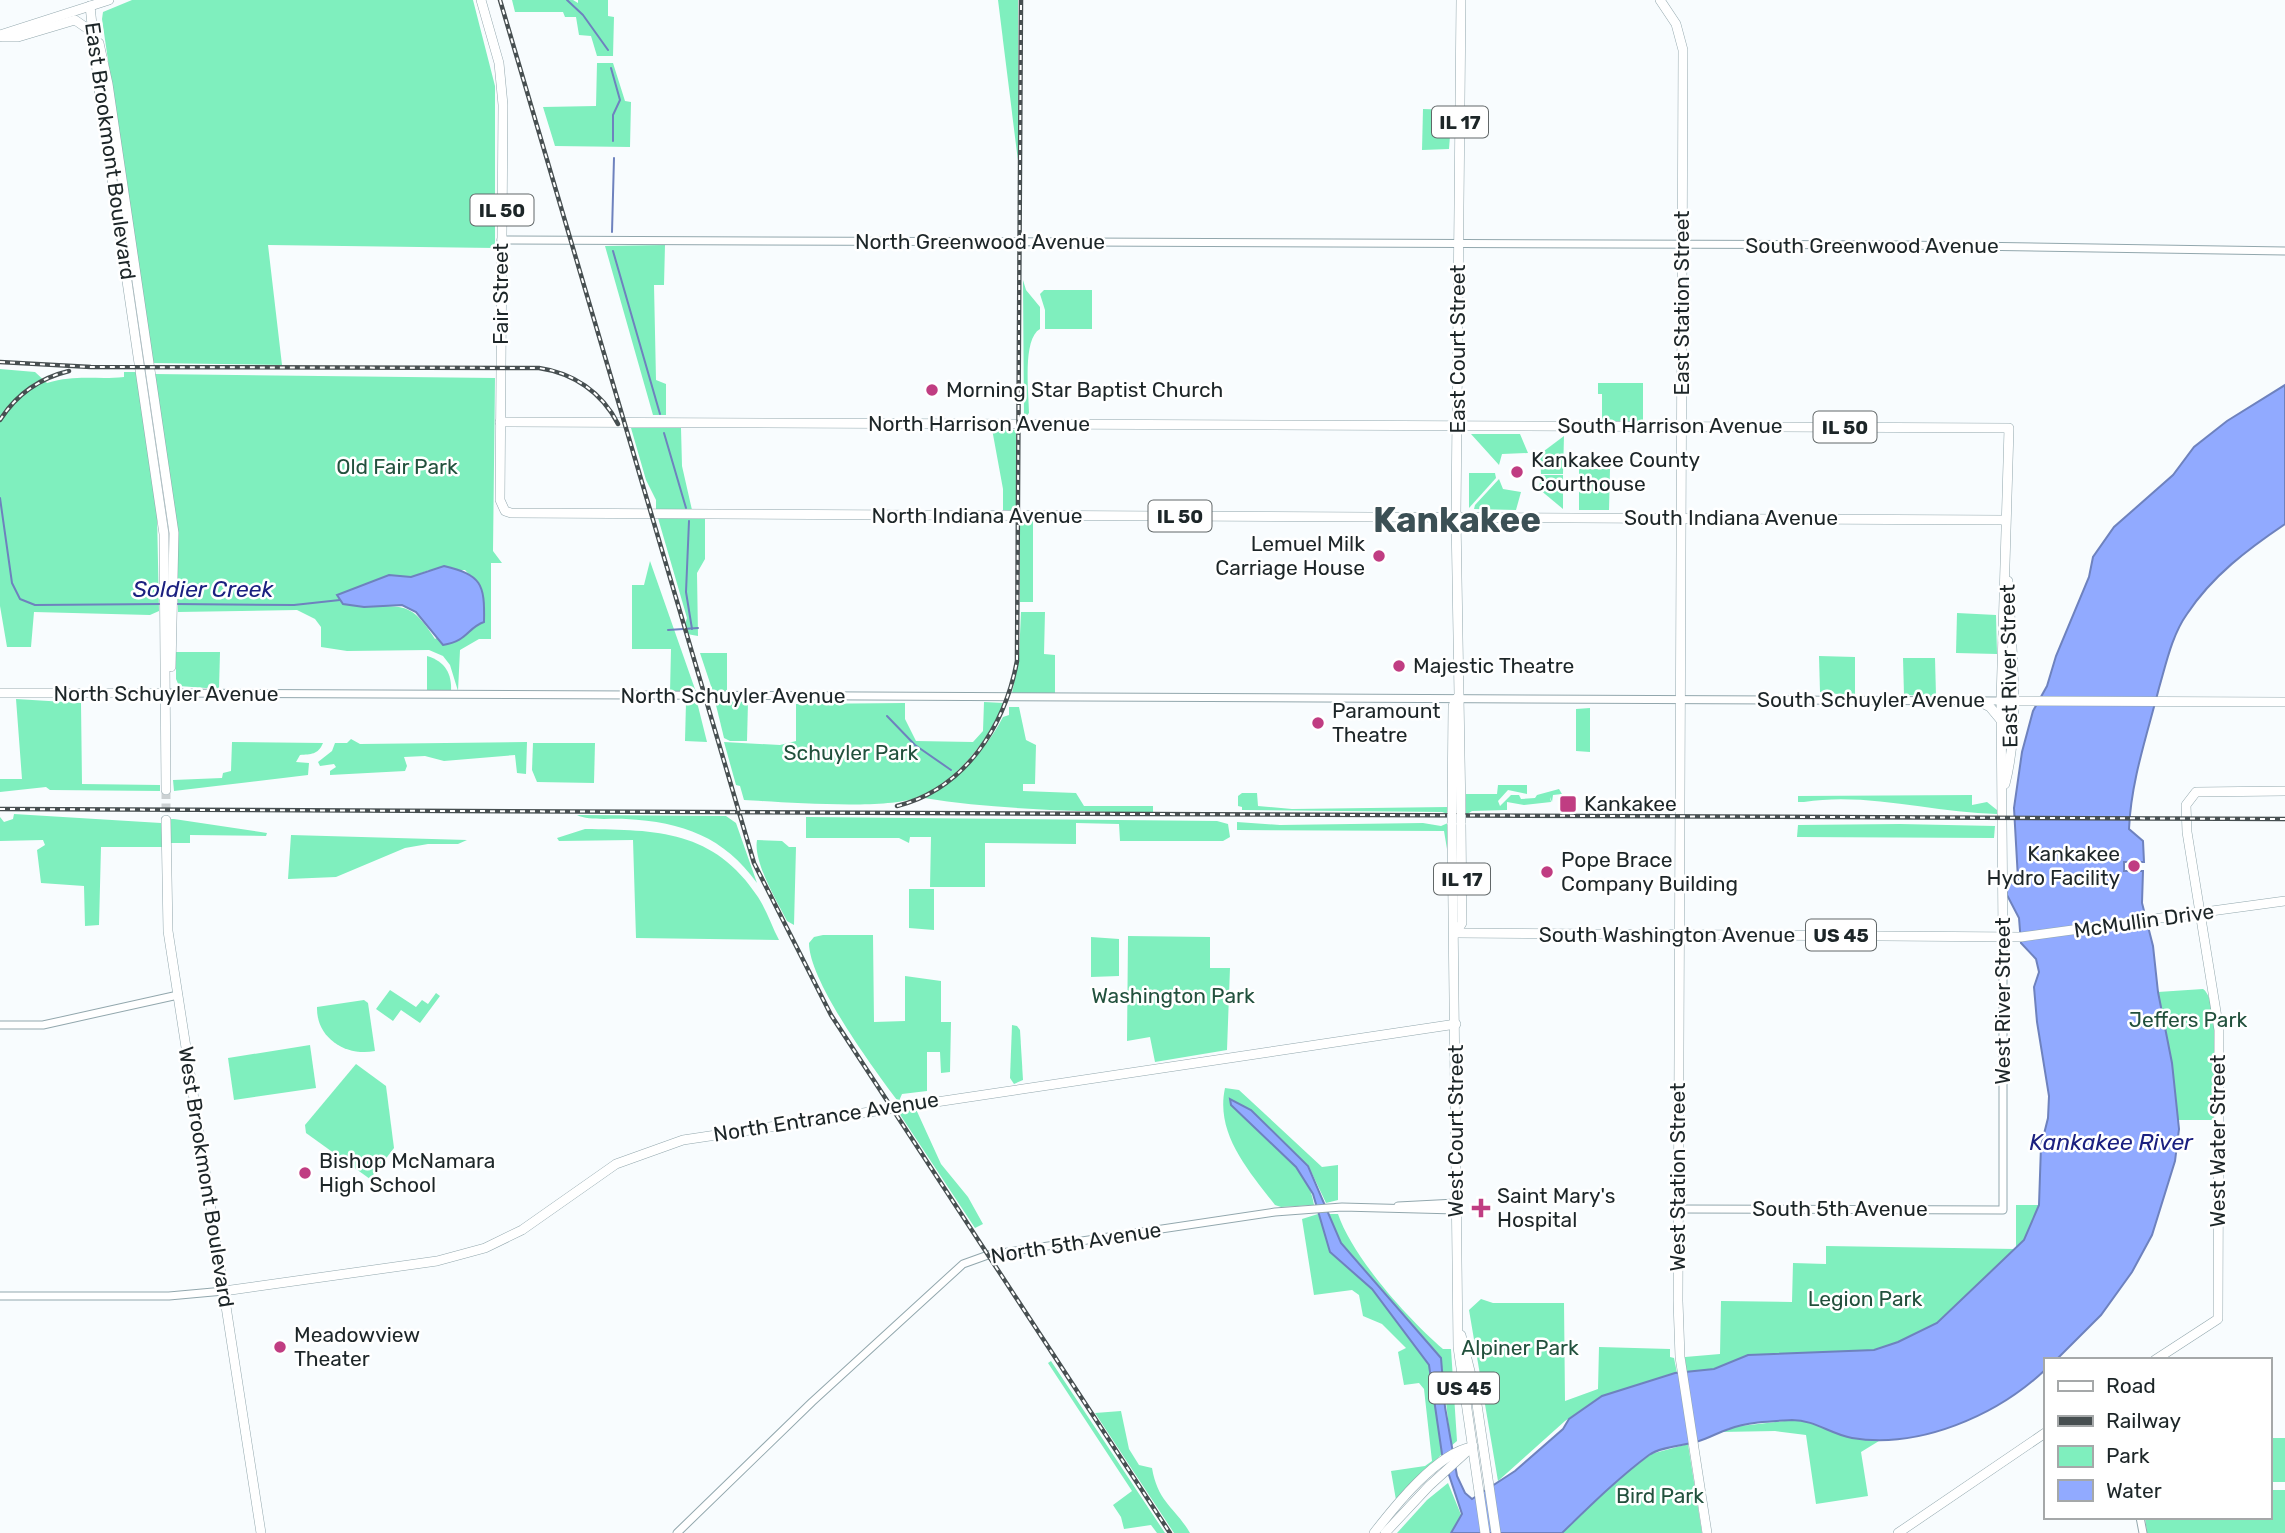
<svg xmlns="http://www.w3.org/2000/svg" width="2285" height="1533" font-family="Rubik,sans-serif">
<rect width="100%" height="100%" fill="#f8fcfe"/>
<g fill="#7fefbe" fill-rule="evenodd">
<polygon points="132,0 473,0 495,86 495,248 268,245 282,365 152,363 102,19 103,12"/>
<polygon points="512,0 573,0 578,3 578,0 608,0 608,16 614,17 613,56 597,56 591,36 579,35 576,17 565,17 563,12 515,12"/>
<polygon points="998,0 1018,0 1018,160 1017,153"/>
<polygon points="597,63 613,63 625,101 631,102 630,147 555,146 543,107 596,106"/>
<polygon points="1423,109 1452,110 1449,149 1422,150"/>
<polygon points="665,245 664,285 654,285 656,380 666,384 666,415 653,415 605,246"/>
<path d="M1023,280l3,10 14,17v22c-18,10 -11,64 -11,84l-5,6z"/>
<polygon points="1044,290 1092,290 1092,329 1045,329 1045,310 1040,294"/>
<path d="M0,369l35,3 12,11c30,-9 49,-3 77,-6v-5h13l20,142 2,97 -9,4 -116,-3 -3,35h-24l-7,-41z"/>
<path d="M154,374l341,4 -2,173 9,12h-11v76h-12l-19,11 -2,41 -8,-26 -7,-9 -14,-6 -82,1 -26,-4v-20l-6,-8 -18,-9 -119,2 -1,-76zM429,570h36l16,18 4,21 -50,30c-23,-36 -30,-33 -69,-33 -8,1 -14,-3 -23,-2l-6,-9 52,-20 22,2z"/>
<polygon points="1598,383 1643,383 1643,422 1602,421 1602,394 1598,394"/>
<polygon points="631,428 681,428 682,466 692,510 656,511 656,500 646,480"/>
<polygon points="992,429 1016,430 1016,511 1003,510 1003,489"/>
<polygon points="1471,434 1520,434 1528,453 1502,454 1499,465"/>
<polygon points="1564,436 1563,474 1541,474 1540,454"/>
<polygon points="1579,469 1610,469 1609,510 1579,510"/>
<polygon points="1469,473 1495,473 1496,478 1469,508"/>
<polygon points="1541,475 1563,475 1563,509 1539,489"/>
<polygon points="1499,479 1503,489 1521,492 1516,510 1474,509 1475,505"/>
<polygon points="658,518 705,518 705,559 697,573 698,636 687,634 685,624 687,618"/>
<rect x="1020" y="521" width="13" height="81"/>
<polygon points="650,561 696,692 670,692 671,649 632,649 632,585 644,585"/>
<polygon points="1021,612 1045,612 1044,654 1055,655 1055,693 1012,693 1019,657"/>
<polygon points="1957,613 1996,615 1997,654 1956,653"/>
<polygon points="176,652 220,652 219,689 179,686 176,679"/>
<polygon points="700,653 727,653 727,692 713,692"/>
<path d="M427,656c18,5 25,18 24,35l-24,1z"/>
<polygon points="1819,656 1855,657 1855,696 1820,692"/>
<polygon points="1903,658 1935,658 1936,696 1904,695"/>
<polygon points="16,699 81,703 82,784 160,785 160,791 50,790 46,787 0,792 0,779 22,779"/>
<polygon points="715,701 748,702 747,741 730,741 724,738"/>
<polygon points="686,702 697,702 707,742 685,741"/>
<path d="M984,702l20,1c-17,39 -47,79 -89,95 -32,12 -134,4 -171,2l-4,-14 -4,-1 -12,-43 56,3 16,-4v-37l109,-1v16l11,22 57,1 10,-11z"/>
<path d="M1009,707h10l7,33 10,5 -1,39h-12v7l53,2 8,13h69v7c-77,-2 -154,-3 -229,-15 35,-20 60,-45 79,-81l6,-2z"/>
<polygon points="1590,708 1590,752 1576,751 1576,709"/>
<polygon points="351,739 360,744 527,742 526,774 517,773 515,755 444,761 425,756 404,757 407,766 405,771 330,775 330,771 336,767 334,764 320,766 318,762 332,751 335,743 347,743"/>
<path d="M232,742l91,1c-5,12 -12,11 -23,12l-4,7 13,1 -1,12 -134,16 -1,-11 49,-2 1,-5 8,-2z"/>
<polygon points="533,743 595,743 594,783 537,782 532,770"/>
<polygon points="1498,785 1527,785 1527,794 1508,790 1498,801 1500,806 1511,795 1519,795 1521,799 1535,798 1537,795 1559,789 1562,794 1553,795 1552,802 1550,797 1551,802 1524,805 1507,802 1507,810 1472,811 1466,815 1466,794 1497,794"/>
<polygon points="1242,793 1257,793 1258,806 1292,809 1448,807 1448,814 1442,812 1242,810 1242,807 1238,806 1238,796"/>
<path d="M1972,795v10l15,-3 10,8v4c-63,-1 -129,-22 -193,-12h-6v-6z"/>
<polygon points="14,814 161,823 163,847 101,847 99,925 85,926 84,886 41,883 37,850 45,845 43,840 0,841 0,817 4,822 13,819"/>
<path d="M577,815l149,1 10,7 21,60c-33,-46 -74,-61 -131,-64 -15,-1 -37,2 -49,-4z"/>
<polygon points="806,817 1217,821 1228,824 1230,837 1223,841 1120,841 1119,824 1076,823 1076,844 985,843 985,887 930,887 931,837 910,837 909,843 899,838 806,838"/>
<polygon points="171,819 174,819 267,833 266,836 190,835 190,843 171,843"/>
<polygon points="1237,822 1280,825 1423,823 1441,826 1448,823 1447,849 1444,831 1237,830"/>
<polygon points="1900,824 1995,826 1994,838 1797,837 1798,825"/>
<path d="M585,829c72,1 129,1 173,68 9,14 14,30 21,43l-143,-2 -3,-98 -74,1 -2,-3z"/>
<polygon points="291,835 467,840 458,844 428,844 405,848 336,877 288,879"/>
<path d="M757,840l25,1 7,6h7l-2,78 -7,-4c-10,-20 -34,-59 -30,-81z"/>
<polygon points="909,889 934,889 934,930 909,928"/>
<path d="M823,935h50l1,87 31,-1v-45l36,5v41h10l-1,50 -9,1 -1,-21h-13v39l-25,3 -3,7 -2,-1c-24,-32 -88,-119 -88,-157l5,-6z"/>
<polygon points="1128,936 1210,937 1210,968 1230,968 1227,1050 1155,1062 1150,1037 1127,1041"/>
<polygon points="1091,937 1119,939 1119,976 1091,977"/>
<path d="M2203,989c18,11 11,108 11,131h-36l-20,-128z"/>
<polygon points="390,990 416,1007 422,1000 428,1004 436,993 440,996 420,1023 401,1010 393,1021 376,1009"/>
<path d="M364,1000l4,3 7,48c-29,6 -59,-13 -58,-44z"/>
<polygon points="1012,1025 1017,1026 1020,1030 1023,1080 1014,1084 1010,1078"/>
<polygon points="310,1045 316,1088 234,1100 228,1058"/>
<polygon points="356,1064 386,1086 394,1148 370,1179 306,1133 305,1125"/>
<path d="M1225,1088l14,2 83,77 16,-2v35l-12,3 -18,-38 -77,-60c30,24 78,60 83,100l-33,2 -6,-2c-26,-34 -60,-71 -50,-117z"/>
<polygon points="915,1107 941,1164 968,1197 983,1224 975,1228 897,1110"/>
<polygon points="2016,1205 2039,1205 2024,1240 2016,1249 1937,1323 1898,1342 1871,1351 1748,1355 1714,1369 1686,1372 1685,1357 1720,1354 1721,1301 1792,1302 1793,1263 1826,1264 1826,1246 2016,1249"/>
<polygon points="1318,1214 1338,1257 1372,1289 1400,1324 1429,1365 1433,1376 1442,1454 1396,1500 1391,1471 1425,1466 1432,1461 1424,1389 1419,1383 1404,1385 1398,1352 1406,1348 1382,1324 1363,1316 1359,1295 1352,1290 1314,1295 1302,1219"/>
<path d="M1328,1214h10c15,44 70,105 105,135h8l6,92 -6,5 -10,-88 -100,-115z"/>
<polygon points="1481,1299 1493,1303 1564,1303 1565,1401 1598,1389 1599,1347 1670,1349 1670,1357 1674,1358 1677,1373 1602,1396 1565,1421 1498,1481 1469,1310"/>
<polygon points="1051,1361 1165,1533 1157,1533 1151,1525 1124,1529 1121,1517 1113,1505 1132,1491 1048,1363"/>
<path d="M1121,1411l8,38 10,16 13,3c6,35 23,39 38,65h-16l-79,-120z"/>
<polygon points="1793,1420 1817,1423 1850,1437 1879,1441 1861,1452 1868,1496 1816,1504 1806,1435 1775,1431 1720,1432 1732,1427"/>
<rect x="2269" y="1438" width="16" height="44"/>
<polygon points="1688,1444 1702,1533 1562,1533 1597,1496 1651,1454"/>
<polygon points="1448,1483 1462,1517 1450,1533 1397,1533 1427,1500"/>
<polygon points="2269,1490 2285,1490 2285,1533 2147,1533 2145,1517 2269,1517"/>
</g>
<g fill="#91aaff" stroke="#6e82be" stroke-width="2">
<path d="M2285,385v139c-37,25 -73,52 -98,90 -15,21 -21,50 -28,74 -12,47 -28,93 -30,141l14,12 1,21h-20v9h19l-1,32 11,43 5,46 14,71 7,66 -4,32 -23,74 -20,37 -31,43 -45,45h-11v10c-49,46 -126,79 -193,68 -22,-4 -37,-18 -60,-18 -19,1 -46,2 -63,9 -10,3 -20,9 -30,12 -15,5 -37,5 -50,14 -32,24 -59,51 -87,78h-111l11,-19 -20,-60 -13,-89 -57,-76 -42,-37 -17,-58 -17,-27 -65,-62 -1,-6 21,11 57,56 33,77 100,115 4,49 12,69 8,17 7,6 43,-28 48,-42 6,-10 33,-23 73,-23 39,-4 34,-14 126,-5 24,-8 39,-19 87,-83 15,-35 2,-59 7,-28 1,-22 -12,-74 -3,-35 5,-15 -3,-13 -15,-16 -2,-25 -12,-23v-14l11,-2 -4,-71 8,-56 11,-41 14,-25 9,-30 33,-79 4,-20 21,-30 59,-52 21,-28 33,-26z"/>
<path d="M444,566c37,9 41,17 40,56 -17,6 -16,19 -41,23l-27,-33 -14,-7 -38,2 -21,-3 -6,-9 52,-20 22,2z"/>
</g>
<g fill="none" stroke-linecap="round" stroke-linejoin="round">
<g stroke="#6e82be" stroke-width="2">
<polyline points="567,0 583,15 608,50"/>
<polyline points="611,68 620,100 613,115 613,141"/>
<polyline points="612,232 614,158"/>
<polyline points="613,251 660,414"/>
<polyline points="664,433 686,508"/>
<polyline points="0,498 12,583 20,599 35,605 162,604"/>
<polyline points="689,521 686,592 692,629"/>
<polyline points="175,604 294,605 340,600"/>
<polyline points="668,630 698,628"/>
<polyline points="887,716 915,745 951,770"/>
</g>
<polyline stroke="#ccd1d3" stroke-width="9" stroke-dasharray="9 4.5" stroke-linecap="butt" points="166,790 166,820"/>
<defs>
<g id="minor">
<polyline points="501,240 1901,245 2285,251"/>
<polyline points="167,693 2001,701"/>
<polyline points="0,1025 43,1025 178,995"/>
<polyline points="1398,1206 1456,1203"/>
<polyline points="1678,1209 2003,1210 2003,937"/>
<polyline points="0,1296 169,1296 224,1291"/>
<polyline points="2140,1517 2143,1533"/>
<polyline points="677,1533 812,1402 963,1264 988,1255 1275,1212 1342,1207 1456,1210"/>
</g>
<g id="major">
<polyline points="481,0 499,63 503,105 500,500 505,511 511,513 2005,520"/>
<polyline points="1461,0 1456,517 1461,815"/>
<polyline points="1660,0 1676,24 1683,50 1678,1301 1680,1357 1707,1533"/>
<polyline points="90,6 99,90 164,534 166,790"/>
<polyline points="0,35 109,0"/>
<polyline points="2,37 18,37 75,20 88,29 92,38"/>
<polyline points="99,43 108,84 174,533 171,667"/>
<polyline points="500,422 2009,428 2001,701 2003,937"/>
<polyline points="0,693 167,693"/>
<polyline points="1978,701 1990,707 2000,719"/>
<polyline points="2001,701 2285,702"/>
<path d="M2005,784c16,-61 6,-140 3,-203"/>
<polyline points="1452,814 1453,706 1457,698"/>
<polyline points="166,820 168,931 261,1533"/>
<polyline points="1452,823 1458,1347 1485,1533"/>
<polyline points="1456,933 2021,937 2285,901"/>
<polyline points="1456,933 1462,923 1461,823"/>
<polyline points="224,1291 437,1261 485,1248 522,1230 616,1164 683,1140 1456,1024"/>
<polyline points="1461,1335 1475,1391 1496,1533"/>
<polyline points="2155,1360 2218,1319 2219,1030 2187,832 2186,805 2196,792 2285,791"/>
<path d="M1374,1533c21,-27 63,-80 98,-86"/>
<polyline points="1385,1533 1429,1486 1473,1446"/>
<polyline points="1898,1533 2045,1433"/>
</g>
</defs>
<use href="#minor" stroke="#92a7ad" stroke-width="9"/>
<use href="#major" stroke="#92a7ad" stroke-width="10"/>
<use href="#minor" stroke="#fff" stroke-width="7"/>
<use href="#major" stroke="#fff" stroke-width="9"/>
<defs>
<g id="rail">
<polyline points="500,0 754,863 831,1015 1170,1533"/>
<path d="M0,362l91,5 448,1c34,5 63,24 79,56"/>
<path d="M0,420c16,-25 40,-42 69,-49"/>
<path d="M897,806c68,-17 108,-80 120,-145l4,-661"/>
<polyline points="0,809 2285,819"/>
</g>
</defs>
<use href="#rail" stroke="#474f51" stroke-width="4.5"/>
<use href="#rail" stroke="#fff" stroke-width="2" stroke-dasharray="5" stroke-linecap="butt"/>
<defs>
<g id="major-bridge">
<polyline points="1452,823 1452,814"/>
<polyline points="1461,823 1461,815"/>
</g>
</defs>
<use href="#major-bridge" stroke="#92a7ad" stroke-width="10" stroke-linecap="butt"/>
<use href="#major-bridge" stroke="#fff" stroke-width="9"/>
</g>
<g fill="#c03d82" stroke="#fff" stroke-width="2.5">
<circle cx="932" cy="390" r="7"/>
<circle cx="1517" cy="472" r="7"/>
<circle cx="1379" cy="556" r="7"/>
<circle cx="1399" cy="666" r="7"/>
<circle cx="1318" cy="723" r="7"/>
<rect x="1559" y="795" width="18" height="18" rx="3.5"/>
<circle cx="2134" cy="866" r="7"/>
<circle cx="1547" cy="872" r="7"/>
<circle cx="305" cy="1173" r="7"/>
<path d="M1477.5 1197.5h7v7h7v7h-7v7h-7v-7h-7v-7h7z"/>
<circle cx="280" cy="1347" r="7"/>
</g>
<g text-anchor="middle" stroke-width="5" stroke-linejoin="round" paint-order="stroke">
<g fill="#fff" stroke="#616768" stroke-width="2">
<rect x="1432" y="106.5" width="56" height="31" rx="5"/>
<rect x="470.5" y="194.5" width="63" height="31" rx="5"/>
<rect x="1813.5" y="411.5" width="63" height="31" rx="5"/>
<rect x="1148.5" y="500.5" width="63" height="31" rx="5"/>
<rect x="1434" y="863.5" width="56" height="31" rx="5"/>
<rect x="1806" y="919.5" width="70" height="31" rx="5"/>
<rect x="1429" y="1372.5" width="70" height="31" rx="5"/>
</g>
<g font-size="19" font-weight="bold" fill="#1d2628">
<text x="1460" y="129">IL 17</text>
<text x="502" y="217">IL 50</text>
<text x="1845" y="434">IL 50</text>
<text x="1180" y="523">IL 50</text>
<text x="1462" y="886">IL 17</text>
<text x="1841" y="942">US 45</text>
<text x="1464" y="1395">US 45</text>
</g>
<g font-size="21" fill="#1d2628" stroke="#fff">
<text transform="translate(110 151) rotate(82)" y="7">East Brookmont Boulevard</text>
<text x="980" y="249">North Greenwood Avenue</text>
<text x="1872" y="253">South Greenwood Avenue</text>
<text transform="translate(501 294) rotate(-90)" y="7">Fair Street</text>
<text transform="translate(1682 303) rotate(-90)" y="7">East Station Street</text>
<text transform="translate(1458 349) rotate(-90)" y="7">East Court Street</text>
<text x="979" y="431">North Harrison Avenue</text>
<text x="1670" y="433">South Harrison Avenue</text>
<text x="977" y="523">North Indiana Avenue</text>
<text x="1731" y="525">South Indiana Avenue</text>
<text transform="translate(2009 666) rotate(-91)" y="7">East River Street</text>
<text x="166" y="701">North Schuyler Avenue</text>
<text x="733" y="703">North Schuyler Avenue</text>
<text x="1871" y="707">South Schuyler Avenue</text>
<text transform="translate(2144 921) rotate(-8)" y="7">McMullin Drive</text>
<text x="1667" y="942">South Washington Avenue</text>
<text transform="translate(2003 1001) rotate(-90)" y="7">West River Street</text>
<text transform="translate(826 1117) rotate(-9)" y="7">North Entrance Avenue</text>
<text transform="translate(1456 1131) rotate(-90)" y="7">West Court Street</text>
<text transform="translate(2218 1141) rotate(-90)" y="7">West Water Street</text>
<text transform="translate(206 1177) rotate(81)" y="7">West Brookmont Boulevard</text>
<text transform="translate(1678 1177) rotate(-90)" y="7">West Station Street</text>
<text x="1840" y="1216">South 5th Avenue</text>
<text transform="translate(1076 1243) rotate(-9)" y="7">North 5th Avenue</text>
</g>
<g font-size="21" fill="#1d2628" stroke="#fff" text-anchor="start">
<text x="946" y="397">Morning Star Baptist Church</text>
<text x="1531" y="467">Kankakee County<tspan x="1531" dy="24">Courthouse</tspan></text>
<text x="1365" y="551" text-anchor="end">Lemuel Milk<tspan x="1365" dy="24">Carriage House</tspan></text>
<text x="1413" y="673">Majestic Theatre</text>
<text x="1332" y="718">Paramount<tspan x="1332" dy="24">Theatre</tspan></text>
<text x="1584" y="811">Kankakee</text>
<text x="2120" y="861" text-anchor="end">Kankakee<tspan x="2120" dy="24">Hydro Facility</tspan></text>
<text x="1561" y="867">Pope Brace<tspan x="1561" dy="24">Company Building</tspan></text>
<text x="319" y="1168">Bishop McNamara<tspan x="319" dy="24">High School</tspan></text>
<text x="1497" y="1203">Saint Mary's<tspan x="1497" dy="24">Hospital</tspan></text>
<text x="294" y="1342">Meadowview<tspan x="294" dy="24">Theater</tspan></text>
</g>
<g font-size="21" fill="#22513d" stroke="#fff">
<text x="397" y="474">Old Fair Park</text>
<text x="851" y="760">Schuyler Park</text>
<text x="1173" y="1003">Washington Park</text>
<text x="2188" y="1027">Jeffers Park</text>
<text x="1865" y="1306">Legion Park</text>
<text x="1520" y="1355">Alpiner Park</text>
<text x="1660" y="1503">Bird Park</text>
</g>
<g font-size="23" font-style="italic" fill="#1b2080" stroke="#fff">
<text x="203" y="597">Soldier Creek</text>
<text x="2111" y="1150">Kankakee River</text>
</g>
<g font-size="35" font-weight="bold" fill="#3c5055" stroke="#fff">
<text x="1457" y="532">Kankakee</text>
</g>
</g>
<rect x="2044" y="1358" width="228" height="161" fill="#ffffff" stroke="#a5a8a9" stroke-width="2"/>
<rect x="2058" y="1381" width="35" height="10" fill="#ffffff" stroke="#a5a8a9" stroke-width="2"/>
<text x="2106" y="1393" font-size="21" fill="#1d2628">Road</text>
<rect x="2058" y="1416" width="35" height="10" fill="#474f51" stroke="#a5a8a9" stroke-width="2"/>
<text x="2106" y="1428" font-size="21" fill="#1d2628">Railway</text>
<rect x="2058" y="1446" width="35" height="21" fill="#7fefbe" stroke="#a5a8a9" stroke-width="2"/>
<text x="2106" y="1463" font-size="21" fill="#1d2628">Park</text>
<rect x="2058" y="1480" width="35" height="21" fill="#91aaff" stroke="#a5a8a9" stroke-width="2"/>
<text x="2106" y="1498" font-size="21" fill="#1d2628">Water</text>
</svg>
